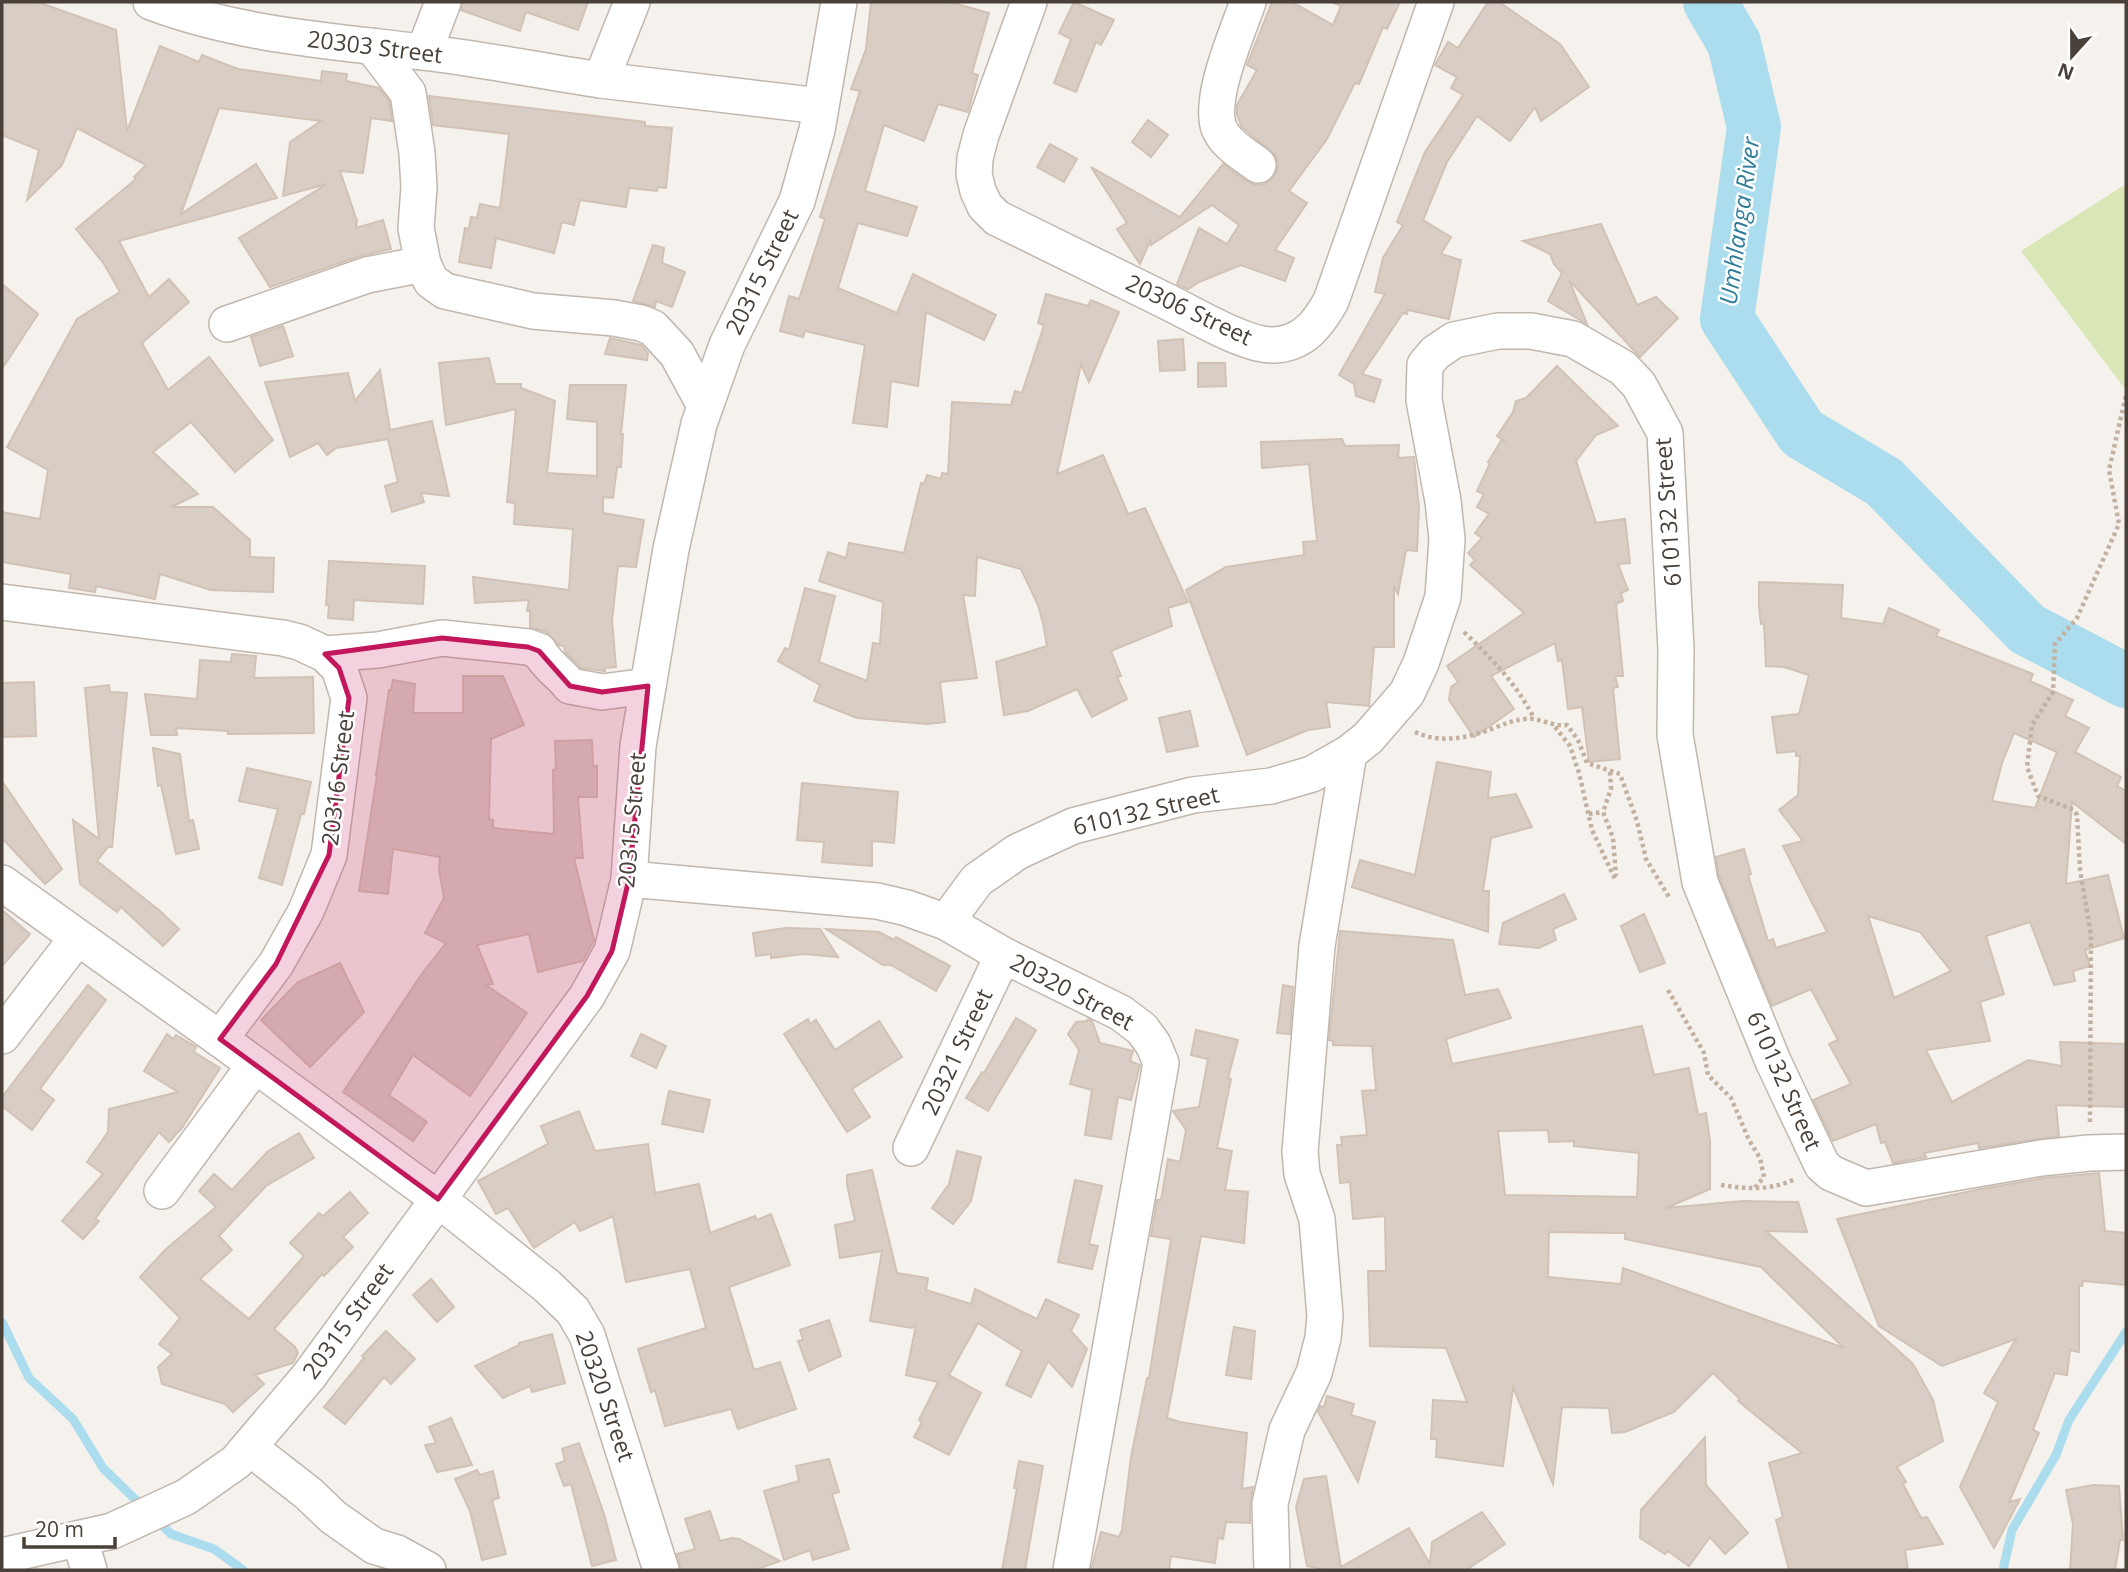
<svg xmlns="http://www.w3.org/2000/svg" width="2128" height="1572" font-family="'Open Sans',sans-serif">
<rect width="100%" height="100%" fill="#f5f1ec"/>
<polygon fill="#d9e7b7" points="2126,184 2126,390 2021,251"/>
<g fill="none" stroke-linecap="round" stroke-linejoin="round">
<g stroke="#acddee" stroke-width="9">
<polyline points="2,1322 29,1378 73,1419 103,1468 143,1507"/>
<polyline points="156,1519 171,1534 214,1549 243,1570"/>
<polyline points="2003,1570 2012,1530 2056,1455 2069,1420 2126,1332"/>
</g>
<polyline stroke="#acddee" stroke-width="54" points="1710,2 1734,43 1754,127 1727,319 1802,433 1884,482 2027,629 2126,681"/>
</g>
<g fill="#d9cec5" stroke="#d1c2b5" stroke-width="2" fill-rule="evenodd">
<polygon points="2,2 38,2 116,30 127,131 160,46 199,62 202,55 238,69 321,81 322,71 347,74 346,81 379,88 389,101 392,121 371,118 363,173 340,171 357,221 356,228 383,220 391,249 360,256 270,287 239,238 327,184 283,196 290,142 321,121 219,108 181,214 256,164 277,198 119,241 149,297 169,279 189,302 142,343 168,390 209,357 273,440 235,472 191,422 153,452 198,494 171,507 213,507 250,540 250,557 274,558 273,592 211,590 160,574 155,599 96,586 95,592 69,588 71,574 2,562 2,512 40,519 48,470 7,447 77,319 120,292 104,264 76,229 136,179 134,177 146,165 77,128 62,165 27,200 39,150 2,135"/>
<polygon points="463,2 588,2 578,30 526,12 520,31 461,10"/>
<polygon points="871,2 950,2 989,13 972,73 978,75 968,112 938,104 924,141 884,125 865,191 917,207 907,236 858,223 838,288 897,313 913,274 996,315 984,340 926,312 918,386 891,381 887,427 853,423 865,345 805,331 803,337 780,331 789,296 799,299 825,219 820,217 860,91 851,89 866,49"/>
<polygon points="1074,2 1114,20 1101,45 1096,42 1076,92 1054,83 1071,39 1059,33"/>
<polygon points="1272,2 1292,2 1333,25 1341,6 1332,2 1400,2 1387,29 1383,27 1359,84 1355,83 1327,139 1289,191 1307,203 1275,250 1294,258 1285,281 1241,265 1199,282 1188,289 1177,284 1199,228 1227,244 1239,225 1212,205 1151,245 1151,239 1140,264 1117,229 1127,223 1091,167 1180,217 1223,164 1246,181 1255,185 1265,184 1274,177 1278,167 1276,156 1241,126 1237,114 1237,105 1257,70 1247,65"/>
<polygon points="1488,2 1499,2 1560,44 1589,87 1541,121 1535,107 1510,141 1477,116 1447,162 1423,220 1451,237 1441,254 1461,260 1449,319 1408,310 1407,314 1403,313 1362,374 1381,380 1374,402 1356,396 1354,384 1339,375 1385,294 1375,292 1383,258 1403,225 1397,222 1425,152 1463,95 1451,88 1457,77 1435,65 1448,42 1458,48"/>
<polygon points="429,96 645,122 645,126 672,128 666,188 658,187 657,191 629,188 626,207 580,200 574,225 562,222 554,253 496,238 491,268 459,262 465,228 469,229 471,217 477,218 480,204 500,208 509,134 433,125"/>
<polygon points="1148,120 1168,135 1151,157 1132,142"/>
<polygon points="1050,144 1077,159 1064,182 1037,167"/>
<polygon points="1601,224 1637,305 1656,297 1678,318 1640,357 1569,280 1587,324 1548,301 1562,273 1554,264 1550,254 1523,241"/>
<polygon points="653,245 664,248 662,263 685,272 672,307 656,301 655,307 633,301"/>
<polygon points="2,284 38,314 2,369"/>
<polygon points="1046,294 1088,306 1091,300 1119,312 1089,382 1081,364 1057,474 1103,455 1128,514 1145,508 1188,602 1168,608 1172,626 1111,651 1121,676 1117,677 1127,699 1092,717 1077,689 1028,711 1004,715 996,662 1047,646 1043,623 1038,605 1021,569 977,557 975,596 963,595 977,678 940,682 945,722 927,724 857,718 814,701 820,685 778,661 785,648 789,650 805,588 835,596 819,662 867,681 873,643 880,644 883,602 819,581 828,552 846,558 849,543 904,553 921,483 924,484 927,475 941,479 942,473 948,474 952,402 1011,405 1015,391 1022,393 1044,325 1038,323"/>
<polygon points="283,326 293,356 260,366 251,337"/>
<polygon points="610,338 641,345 648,353 647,360 605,354"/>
<polygon points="1183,339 1185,370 1160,371 1158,341"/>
<polygon points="489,358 495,384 521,384 521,388 555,401 547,473 597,476 597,422 567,419 570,385 626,385 621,434 623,434 621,467 617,467 613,498 603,497 603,513 644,520 636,567 618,566 612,621 616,667 604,668 605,671 581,668 565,652 564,646 559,645 546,632 530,627 530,611 527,611 529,600 475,603 473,577 569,590 573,529 514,524 515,503 507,502 516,409 446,425 439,363"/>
<polygon points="1198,363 1225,363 1226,386 1198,387"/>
<polygon points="1557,366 1618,426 1596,435 1576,461 1596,523 1625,519 1630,563 1618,564 1628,590 1621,593 1623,601 1616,604 1623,676 1615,676 1618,687 1613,688 1620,759 1589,762 1582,707 1568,709 1562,660 1558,661 1555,643 1491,676 1514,709 1474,737 1449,700 1451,687 1458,682 1447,666 1524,613 1470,565 1475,560 1468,553 1482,538 1475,533 1489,514 1477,507 1484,494 1477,491 1490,463 1488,462 1501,441 1504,441 1497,436 1513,412 1516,401 1526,398"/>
<polygon points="380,370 390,430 432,421 449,496 421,493 424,502 392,512 385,486 398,482 388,439 336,448 327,455 318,443 290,457 265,382 348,373 355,401"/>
<polygon points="1342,439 1345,446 1399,445 1398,458 1414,457 1419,508 1417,551 1406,550 1398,594 1394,587 1394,647 1374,647 1369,706 1326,702 1330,727 1308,730 1247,755 1186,590 1226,567 1304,555 1303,542 1317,541 1309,464 1262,468 1261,442"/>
<polygon points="329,561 425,566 423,604 354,600 353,620 328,618 329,605 326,605"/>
<path d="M1759,582l84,3 -2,33 42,6 6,-16 50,22 -3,6 97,38 -3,7 43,19 -8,16 24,12 -14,24 46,25 -4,9 9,5v53l-54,-42 -6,82 42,-9 16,63 -39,12 5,16 -17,5 2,10 -21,4 -24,-63 -44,14 18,58 -24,8 10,39 -64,9 26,52 76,-42 34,6 -2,-24 66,2v63l-70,-2 3,31 -80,12 -1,-5 -54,10 2,4 -33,6 -8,-21 -4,1 -5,-19 -43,17 -20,-41 38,-16 -22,-40 9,-4 -27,-51 -39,17 -53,-130 -3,-19 28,-8 7,25 -3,1 20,66 5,-2 3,9 51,-16 -44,-86 20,-5 -24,-31 19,-15 2,-39h-4v-5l-19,2 -5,-36 27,-3 10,-39 -25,-8 -18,-1 -2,-42h-3l-2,-16zM2014,733l43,19 -22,56 -43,-7 10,-38zM1868,916l52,16 31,39 -57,27z"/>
<polygon points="232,654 256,656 254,678 313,677 314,733 228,734 228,731 176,728 177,735 151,735 145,694 197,699 200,660 231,662"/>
<polygon points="463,676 503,676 524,725 491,739 489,819 493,820 493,828 554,834 553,770 556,769 555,741 592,740 593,766 597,766 597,797 578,797 583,858 574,858 594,940 583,961 538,972 529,934 477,945 493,984 486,985 527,1013 470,1096 413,1055 389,1095 427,1122 413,1141 343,1092 421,975 446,943 425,933 444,898 439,870 440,857 393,849 388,894 359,891 377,775 376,775 389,690 391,690 393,680 415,684 413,713 463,713"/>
<polygon points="34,682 36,736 2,737 2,683"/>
<polygon points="109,685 110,692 127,693 112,847 108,847 97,861 160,911 179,929 163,946 121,907 117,912 80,884 73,820 99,839 85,688"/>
<polygon points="1190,711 1198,746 1167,752 1159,718"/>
<polygon points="153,748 180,754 189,821 193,820 199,849 176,854 161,785 158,786"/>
<polygon points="1437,762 1491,772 1488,798 1516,794 1532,827 1491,838 1483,891 1489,891 1488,932 1352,887 1360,860 1415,875"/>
<polygon points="247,768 311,782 304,814 301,814 282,885 259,878 278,809 239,801"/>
<polygon points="2,781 62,869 45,884 2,838"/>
<polygon points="802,783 898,792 894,843 872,841 872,866 822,862 824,842 797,840"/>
<polygon points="1564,894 1576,919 1553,929 1556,940 1539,948 1499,944 1503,923"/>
<polygon points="2,910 30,934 2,966"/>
<polygon points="1644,914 1665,963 1640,972 1621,926"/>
<polygon points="786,928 820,929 838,957 803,954 771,958 771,954 756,956 753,933"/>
<polygon points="826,929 879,932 894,940 896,937 950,966 936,991 891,965 883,965"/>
<path d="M1340,931l113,9 12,55 33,-6 13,29 -65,21 6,25 190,-38 12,49 35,-7 9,47 8,-2 4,28v48l-44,19 77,-7 55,1 9,30 -41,-1 147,133 20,36 10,41 -46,26 9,15 -3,2 18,34 6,-1 16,27 -38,6 3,20h-119l-13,-50 7,-3 -14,-54 33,-10 -64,-52 2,-2 -27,-26 -39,39 -49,20 -13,1 -3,-25 -47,-1 -9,77 -40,-97 -10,79 -67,-9 1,-18h-6l2,-39 34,2 -21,-54 -76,-2 -2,-75h18l-1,-55 -32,3 -3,-37 -10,1 -3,-38h5l-1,-8 26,-2 -5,-44 14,-1 -4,-44 -39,-1v-4l-4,-1zM1548,1130l1,12 25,-1v5l65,7 -2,44 -132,-2 -7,-64zM1549,1232l76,1v6l136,28 83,81 -221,-80 -2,16 -73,-7z"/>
<polygon points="340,963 364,1012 310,1067 261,1020 298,982"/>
<polygon points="88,985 106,1000 40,1089 54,1100 32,1130 2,1106 2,1097"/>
<polygon points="1283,985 1293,987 1290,1034 1277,1033"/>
<polygon points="1016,1018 1036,1030 988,1111 966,1098 982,1072 984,1073"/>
<polygon points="808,1019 810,1024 816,1020 835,1050 879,1021 902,1057 852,1089 870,1117 847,1132 784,1034"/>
<polygon points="1088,1019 1092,1021 1100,1043 1133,1051 1130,1061 1140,1065 1131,1100 1118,1097 1111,1139 1085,1135 1092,1090 1070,1084 1079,1050 1068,1034 1076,1022 1087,1021"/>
<polygon points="1196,1030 1238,1040 1228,1078 1231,1079 1217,1148 1232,1151 1225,1190 1248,1192 1244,1243 1201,1236 1167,1418 1180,1422 1247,1433 1242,1489 1253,1487 1250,1504 1250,1523 1226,1522 1223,1539 1218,1538 1215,1563 1171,1556 1169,1570 1091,1570 1101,1532 1119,1537 1122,1530 1131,1457 1147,1378 1149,1378 1171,1239 1151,1236 1157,1200 1161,1200 1168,1159 1180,1162 1186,1130 1173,1111 1199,1107 1208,1059 1191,1055"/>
<polygon points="167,1034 173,1039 176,1035 196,1047 194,1052 220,1068 182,1128 169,1142 159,1132 95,1219 99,1221 83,1239 62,1221 103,1174 87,1162 108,1132 109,1109 178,1092 144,1071"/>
<polygon points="641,1034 666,1046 656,1068 631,1056"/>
<polygon points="669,1091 710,1100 703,1132 662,1124"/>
<polygon points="579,1111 595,1151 648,1144 655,1193 699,1184 710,1233 755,1216 757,1220 771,1214 790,1265 729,1287 754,1370 780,1362 796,1409 738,1429 731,1409 665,1426 655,1390 651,1392 638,1349 706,1328 690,1269 626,1282 613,1216 580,1231 575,1222 534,1248 508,1208 496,1214 478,1181 548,1144 541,1126"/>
<polygon points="299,1133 314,1158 266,1186 219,1236 232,1250 200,1279 249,1319 304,1256 290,1243 319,1213 323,1216 350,1192 368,1213 343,1237 353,1247 324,1276 322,1274 274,1329 295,1347 298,1353 293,1363 255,1375 264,1384 233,1412 225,1404 162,1384 158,1367 172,1354 159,1344 180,1318 140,1277 166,1249 216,1207 199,1191 214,1174 232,1190 268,1151"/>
<polygon points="957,1151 981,1157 971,1201 953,1224 932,1208 949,1184"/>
<polygon points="872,1170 897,1273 928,1278 926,1290 971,1304 975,1289 1037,1319 1046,1299 1079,1315 1071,1331 1087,1349 1072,1387 1048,1361 1031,1397 1006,1385 1022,1351 978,1323 949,1375 981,1393 949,1455 914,1437 922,1422 919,1420 938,1382 906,1375 916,1325 912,1328 870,1321 882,1251 840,1258 835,1225 855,1221 847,1185 847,1175"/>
<polygon points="2099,1173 2105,1231 2126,1233 2126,1285 2083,1281 2082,1286 2079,1286 2079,1352 2070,1350 2067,1375 2055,1373 2033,1430 2039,1433 2009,1502 2020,1499 1994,1548 1960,1487 1998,1402 1984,1393 2016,1339 1942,1366 1879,1326 1837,1219 1981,1189 2044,1178"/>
<polygon points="1075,1180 1102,1186 1089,1244 1098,1246 1092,1269 1058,1262"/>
<polygon points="431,1279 454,1307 437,1322 413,1295"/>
<polygon points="829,1320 841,1356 809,1371 798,1341 803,1340 800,1330"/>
<polygon points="1234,1327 1255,1331 1251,1379 1226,1375"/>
<polygon points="386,1331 415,1359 391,1384 384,1377 345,1424 324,1407 364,1358 362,1356"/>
<polygon points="552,1334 565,1383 532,1392 530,1386 503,1398 475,1366 519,1345 519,1343"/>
<polygon points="1327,1396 1354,1404 1351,1415 1375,1422 1358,1482 1318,1412 1320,1406 1324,1407"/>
<polygon points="451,1418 472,1465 437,1472 425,1445 436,1443 429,1427"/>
<polygon points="1705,1437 1706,1485 1748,1533 1725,1554 1710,1537 1689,1566 1668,1551 1665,1554 1640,1538 1641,1510"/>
<polygon points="579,1443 604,1514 616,1560 592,1566 571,1484 564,1486 556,1464 565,1461 562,1449"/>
<polygon points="829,1459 839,1492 832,1494 849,1549 813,1560 810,1550 784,1560 764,1491 799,1481 796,1466"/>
<polygon points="1019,1461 1043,1466 1025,1570 1002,1570 1017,1488 1014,1488"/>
<polygon points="477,1470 480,1475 493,1471 499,1498 492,1500 506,1554 482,1560 470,1511 455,1479"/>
<polygon points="1326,1476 1341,1567 1409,1528 1430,1564 1432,1542 1482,1512 1505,1544 1466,1570 1326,1570 1307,1566 1296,1507 1304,1479"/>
<polygon points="2093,1485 2119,1486 2123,1540 2120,1540 2115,1570 2070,1570 2073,1524 2066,1490"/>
<polygon points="710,1511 720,1541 732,1538 739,1539 780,1561 754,1570 681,1570 677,1554 695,1549 685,1519"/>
</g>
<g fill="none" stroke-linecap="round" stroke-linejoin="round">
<defs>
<g id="minor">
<path d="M151,2c87,33 180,39 271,50 60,7 120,19 179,28"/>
<polyline points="632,2 601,80 820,106"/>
<path d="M1029,2l-48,133 -6,23 -1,16 4,17 7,15 12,12c57,28 113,56 169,83 27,13 81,46 109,44 29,-2 43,-21 56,-44l105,-299"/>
<path d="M1248,2c-10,29 -40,96 -29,126 6,16 26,27 39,37"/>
<polyline points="372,46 408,93 417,153 419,187 416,228 423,264 431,281 445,291 533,311 614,318 641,323 653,328 677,354 704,404"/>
<polyline points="424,52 443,2"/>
<polyline points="227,324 367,275 423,264"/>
<polyline points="2,602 283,638 299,642 325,654 339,668 349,698 329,855 306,911 276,964 220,1039 438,1199 547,1286 573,1311 587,1335 661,1570"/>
<path d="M325,654l53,-4 64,-12 86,9 11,4c8,15 21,22 31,35l32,6 46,-6"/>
<polyline points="629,879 877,901 907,908 946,922 1003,955 1121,1013 1142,1029 1153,1044 1161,1063 1071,1570"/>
<polyline points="2,883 220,1039"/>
<polyline points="946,922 977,880 1017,852 1073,826 1193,795 1271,786 1312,774 1349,753 1368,738 1407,693 1421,663 1443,597 1447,539 1443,501 1424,400 1425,365 1435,353 1454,340 1498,331 1531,331 1573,339 1623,368 1639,385 1665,433 1676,650 1675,735 1700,882 1773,1061 1822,1165 1831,1173 1866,1188 2041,1158 2089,1153 2126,1152"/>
<polyline points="2,1036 77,938"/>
<polyline points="911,1148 1003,955"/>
<polyline points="162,1191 255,1065"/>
<polyline points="250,1448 309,1494 333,1517 374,1546 397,1553 428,1570"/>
<polyline points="80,1540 89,1570"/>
<polyline points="2,1556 112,1531 186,1497 236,1462 309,1376 587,996 612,951 629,879 638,746 671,549 699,424 727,345 797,201 817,130 839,2"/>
<polyline points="1272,1570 1270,1504 1287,1430 1314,1373 1323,1338 1325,1316 1317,1219 1302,1174 1300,1152 1317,946 1349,753"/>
</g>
</defs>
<use href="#minor" stroke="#c1b7ae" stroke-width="38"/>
<g stroke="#c2b1a0" stroke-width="4.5" stroke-dasharray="3.5 3.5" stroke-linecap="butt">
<path d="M1464,632c29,28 51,50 70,86"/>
<polyline points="1555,727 1570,746 1579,773 1592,830 1616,881"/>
<path d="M1415,732c26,12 53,6 79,-4 11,-4 19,-8 31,-9 15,-2 26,8 42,6l11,15 9,23 33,11 17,47 9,38 23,38"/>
<polyline points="1610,772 1611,789 1603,812 1613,838 1616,876"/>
<polyline points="1589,814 1603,812"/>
<polyline points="1668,990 1704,1053 1708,1075 1731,1098 1749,1140 1760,1158 1764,1177 1753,1190"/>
<polyline points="2090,1122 2091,935 2080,870 2077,815 2074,810 2038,796 2027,767 2032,725 2053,692 2055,644 2077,618 2119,524 2109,470 2126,395"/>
<path d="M1721,1185c26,4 49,6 74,-6"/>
</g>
<use href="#minor" stroke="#fff" stroke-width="35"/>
</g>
<path fill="#c2185b" fill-opacity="0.2" stroke="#c2185b" stroke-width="5" stroke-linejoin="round" d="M442,638l86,9 11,4 31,35 32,6 46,-6 -19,193 -17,72 -25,45 -149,203 -218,-160 56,-75 53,-109 20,-157 -10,-30 -14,-14z"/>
<g text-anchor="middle" stroke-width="5" stroke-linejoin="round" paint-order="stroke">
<g font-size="23" fill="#494139" stroke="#fff">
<text transform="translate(375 47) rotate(7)" y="8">20303 Street</text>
<text transform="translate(762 272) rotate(-64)" y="8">20315 Street</text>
<text transform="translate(1189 310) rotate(25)" y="8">20306 Street</text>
<text transform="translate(1668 512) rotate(-94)" y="8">610132 Street</text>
<text transform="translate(338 778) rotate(-83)" y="8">20316 Street</text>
<text transform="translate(1146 811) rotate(-13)" y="8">610132 Street</text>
<text transform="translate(632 820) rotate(-85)" y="8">20315 Street</text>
<text transform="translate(1072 992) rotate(28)" y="8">20320 Street</text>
<text transform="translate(957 1052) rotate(-65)" y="8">20321 Street</text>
<text transform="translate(1784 1081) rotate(66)" y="8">610132 Street</text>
<text transform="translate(348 1321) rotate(-54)" y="8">20315 Street</text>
<text transform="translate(605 1396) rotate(71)" y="8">20320 Street</text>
</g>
<g font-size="24" font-style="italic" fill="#307d9a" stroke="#fff">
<text transform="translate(1740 221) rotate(-82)" y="8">Umhlanga River</text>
</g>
</g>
<rect width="2128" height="1572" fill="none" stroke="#494139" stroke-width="7"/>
<g transform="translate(2072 56) rotate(201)" stroke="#ffffff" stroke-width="5" paint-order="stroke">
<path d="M0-5L12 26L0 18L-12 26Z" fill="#494139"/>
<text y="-10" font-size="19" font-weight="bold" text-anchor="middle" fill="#494139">N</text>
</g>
<path d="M24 1537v10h91v-10" fill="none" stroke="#494139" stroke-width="3.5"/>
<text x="35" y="1537" font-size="21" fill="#494139" stroke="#ffffff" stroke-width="5" paint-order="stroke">20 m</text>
</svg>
